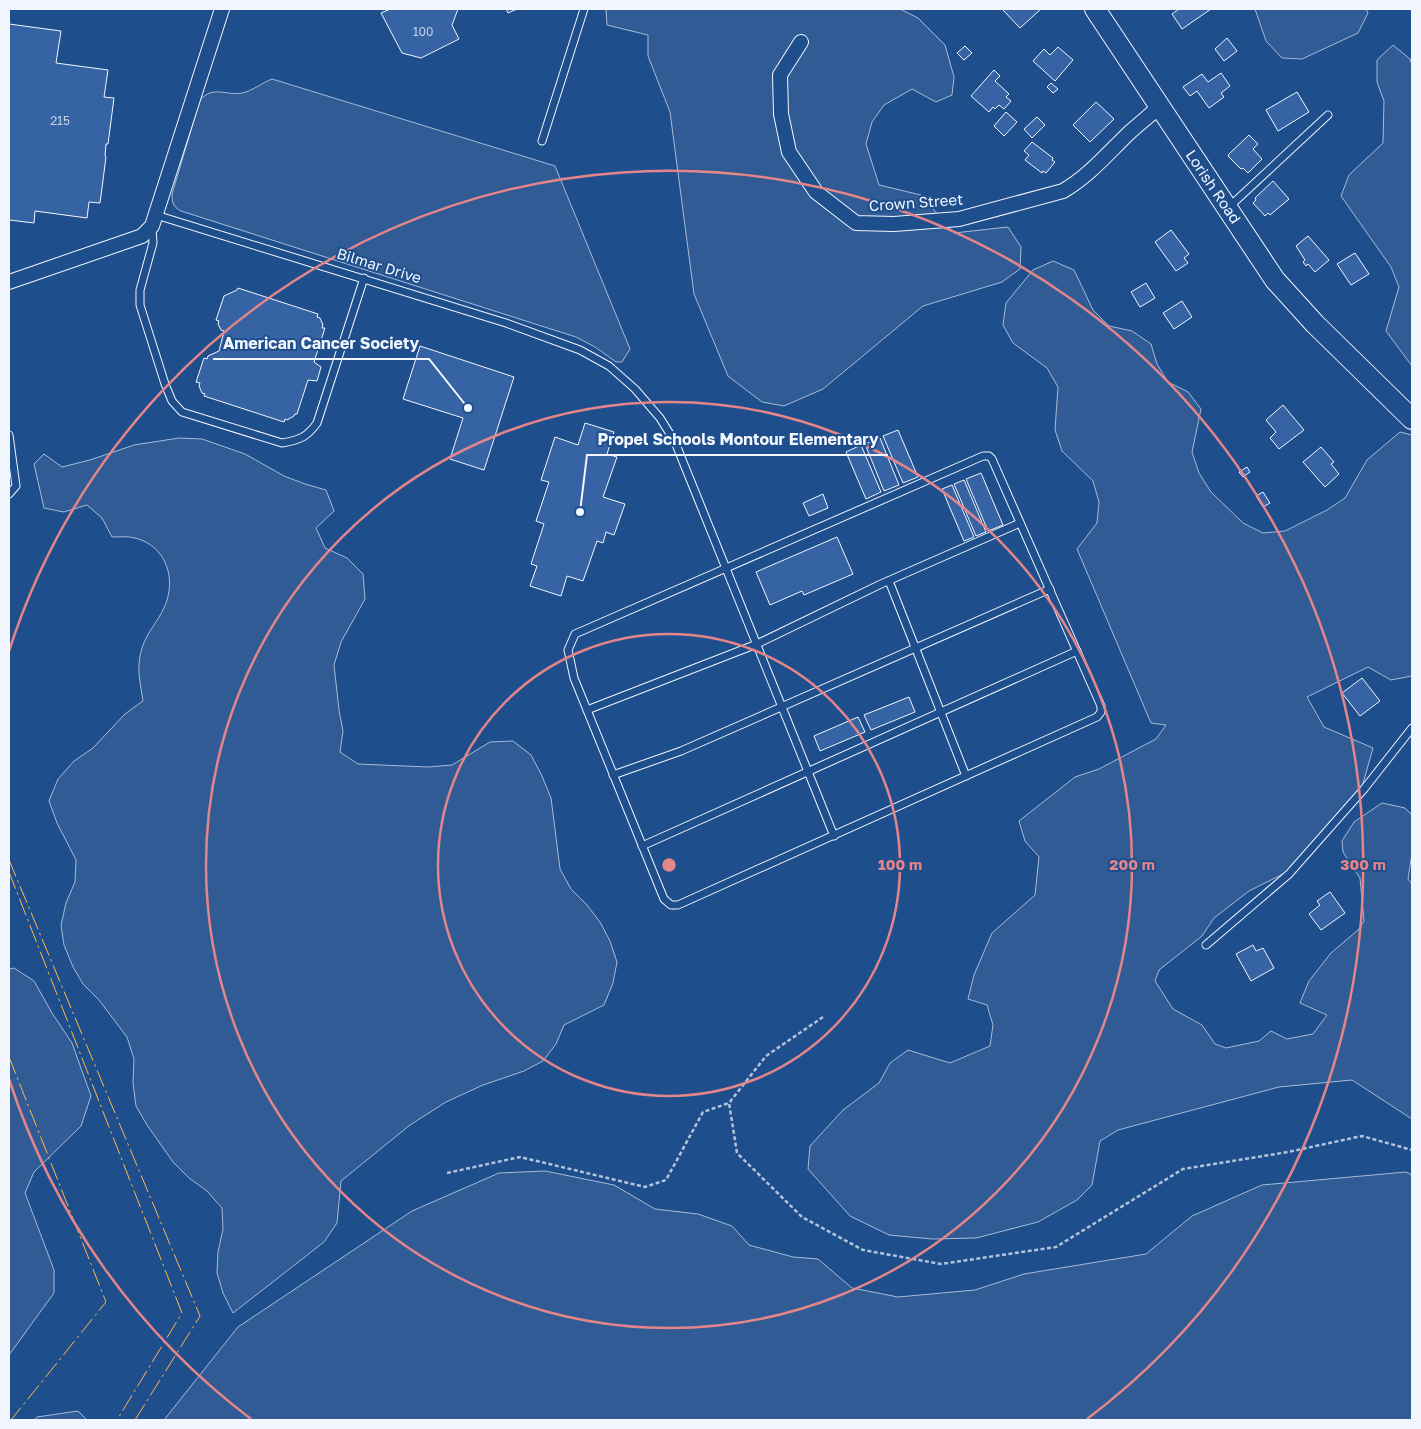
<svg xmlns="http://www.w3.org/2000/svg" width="1421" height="1429" font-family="'Golos Text',sans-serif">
<rect width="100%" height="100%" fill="#1f4e8c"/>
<g fill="#305b95" stroke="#a8bbd7">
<polygon points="606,9 900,9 918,18 945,45 954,77 952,95 936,102 912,89 884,105 872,122 866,144 879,185 921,195 954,233 1008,227 1021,247 1020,269 1002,282 923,306 823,389 784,406 762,402 728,376 694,294 670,112 648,56 648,35 607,25"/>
<polygon points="1255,9 1366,9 1368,13 1358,33 1302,59 1282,58 1266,41"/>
<polygon points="1393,45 1410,59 1412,65 1412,366 1386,331 1399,287 1391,267 1341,196 1349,175 1383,143 1384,101 1377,82 1377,60"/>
<path d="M272,79l283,87 75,183 -8,13h-6l-21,-15 -19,-10 -395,-126c-8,-4 -9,-9 -9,-17l28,-94c13,-15 26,-4 42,-7 10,-2 20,-10 30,-14z"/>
<polygon points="1053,261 1074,270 1093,310 1109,326 1132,331 1151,344 1157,364 1168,382 1188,392 1201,409 1192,452 1199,473 1211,492 1243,523 1263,533 1285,531 1327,510 1345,498 1367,460 1400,432 1412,435 1412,676 1391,680 1368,667 1307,697 1324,727 1373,748 1362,787 1285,873 1249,891 1214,918 1202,936 1159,970 1155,981 1173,1009 1202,1025 1215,1044 1226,1048 1259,1041 1271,1031 1287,1039 1313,1034 1327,1015 1300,1003 1309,981 1331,953 1358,930 1364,921 1360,878 1343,852 1342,841 1354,822 1382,803 1405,808 1412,815 1412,853 1408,879 1412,884 1412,1119 1352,1080 1279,1087 1118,1130 1100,1141 1092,1185 1077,1200 1038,1222 976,1238 932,1239 889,1235 850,1216 808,1169 810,1146 843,1110 879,1083 890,1063 908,1050 950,1063 990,1046 993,1025 987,1005 968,999 974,975 992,933 1035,895 1039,857 1025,841 1019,821 1075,777 1099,769 1156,739 1166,725 1151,723 1077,549 1097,523 1099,502 1093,481 1062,451 1055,430 1058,387 1047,368 1013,343 1003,325 1006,303 1033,270"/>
<path d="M179,438l23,1 43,15 39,22 21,8 21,6 8,21 -18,17 9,20 22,10 16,16 2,25 -24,43 -7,23 5,45 4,21 -3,21 18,12 70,3 24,-2 38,-23 23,-1 18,14 11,21 9,22 9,71 11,20 16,16 13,17 10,19 7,21 -4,21 -9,22 -40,20 -8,19 -13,17 -19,10 -41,14 -37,17 -36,23 -69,56 -4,42 -13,19 -91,71 -10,-20 -6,-20 1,-21 5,-23 -1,-21 -15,-17 -18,-13 -16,-16 -26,-37 -11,-19 -3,-23 1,-24 -7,-22 -28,-37 -16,-16 -10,-17 -9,-22 -3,-20 5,-22 9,-21 1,-22 -19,-37 -8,-22 9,-22 16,-18 19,-13 32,-34 18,-13c-3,-20 -7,-33 -1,-53 4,-14 16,-27 22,-40 13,-28 3,-62 -29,-70 -7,-2 -16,-1 -23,-1l-10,-19 -15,-13 -23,7 -20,-4 -10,-44 10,-10 18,13 28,-7 44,-15z"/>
<polygon points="14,968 34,981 52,1013 72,1043 91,1096 81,1126 34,1172 25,1193 54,1270 54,1293 9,1355 9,969"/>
<polygon points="545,1171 614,1185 655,1209 698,1214 732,1226 749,1245 793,1257 818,1259 852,1288 898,1297 975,1290 1024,1274 1146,1254 1192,1216 1262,1185 1406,1172 1412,1175 1412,1420 164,1420 238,1327 412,1211 499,1173"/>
<polygon points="78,1411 87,1420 34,1420 37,1417"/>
</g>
<g fill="#3563a3" stroke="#f2f6ff">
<polygon points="390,9 458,9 452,25 459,39 421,58 402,53 381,13"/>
<polygon points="506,9 517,9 508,13"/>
<polygon points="1004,9 1041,9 1020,28 1003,10"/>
<polygon points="1179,9 1211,9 1182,29 1172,14"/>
<polygon points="9,24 61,31 56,63 108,70 104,97 114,98 108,144 106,144 105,156 106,157 100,203 89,202 87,218 35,211 34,223 9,220"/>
<polygon points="1227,38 1237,51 1224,61 1215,49"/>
<polygon points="965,46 972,53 964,60 957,53"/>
<polygon points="1058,47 1073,60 1055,81 1033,61 1044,49 1050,55"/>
<polygon points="994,70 1000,76 995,81 1009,94 1006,97 1011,101 1004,109 999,105 995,109 993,107 989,112 971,96"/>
<polygon points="1221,73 1230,86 1221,93 1224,97 1209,108 1197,91 1190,96 1183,87 1202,74 1208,82"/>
<polygon points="1051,83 1058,89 1053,93 1047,87"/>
<polygon points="1297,92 1309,112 1278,131 1266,110"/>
<polygon points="1096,102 1114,119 1090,142 1073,125"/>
<polygon points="1006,112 1017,122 1004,136 994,126"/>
<polygon points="1037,117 1045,125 1032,138 1024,129"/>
<polygon points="1249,135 1258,144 1253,149 1262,159 1248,173 1243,168 1241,169 1228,156 1229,154"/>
<polygon points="1032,142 1053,158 1052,160 1055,162 1046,173 1043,171 1042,173 1025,160 1029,155 1024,151"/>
<polygon points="1273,181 1289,199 1270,215 1268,213 1265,216 1253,203 1256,200 1255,198"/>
<polygon points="1171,230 1189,254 1184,258 1188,263 1176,271 1155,242"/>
<polygon points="1308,236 1329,260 1315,272 1308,264 1306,266 1303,262 1305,260 1296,246"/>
<polygon points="1355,253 1369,274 1351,285 1337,264"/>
<polygon points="1146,283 1155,298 1140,307 1131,292"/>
<polygon points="238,288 318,314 317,317 320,318 323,325 322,328 325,328 314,362 321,367 317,381 308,380 297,414 295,414 294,416 287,420 285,419 284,422 204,396 205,394 202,393 199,386 200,383 196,382 204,358 207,359 208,356 219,351 224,331 221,330 218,324 219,321 216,320 224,296 237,290"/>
<polygon points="1182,301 1192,317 1174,329 1163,313"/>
<polygon points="420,346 514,377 484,470 450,459 463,418 403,399"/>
<polygon points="1283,405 1304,430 1279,449 1270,438 1276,432 1266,420"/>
<polygon points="585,423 614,432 607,454 617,457 603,497 625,504 614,535 606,532 603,543 597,541 583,581 567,576 561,596 530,586 537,566 531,564 544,524 536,521 549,482 541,480 555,437 578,445"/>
<polygon points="898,430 918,477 903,483 883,436"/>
<polygon points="880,438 899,485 884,491 865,444"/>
<polygon points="861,445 881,492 866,499 846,452"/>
<polygon points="1321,447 1334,462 1331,464 1339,474 1325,487 1303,462"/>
<polygon points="1247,467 1250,472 1243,477 1239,472"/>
<polygon points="981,473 1003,525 988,531 966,479"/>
<polygon points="964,480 986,532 976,536 954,484"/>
<polygon points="952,485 974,537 964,541 942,489"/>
<polygon points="1263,492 1270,503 1263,507 1256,496"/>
<polygon points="823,494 828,508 809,516 803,503"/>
<polygon points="837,537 853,574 804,595 802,591 770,605 756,572"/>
<polygon points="1362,678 1380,701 1360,716 1342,693"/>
<polygon points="909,697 915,712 871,730 864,715"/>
<polygon points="858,717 865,732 820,751 814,736"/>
<polygon points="1330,892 1345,913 1321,930 1309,914 1320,905 1317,901"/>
<polygon points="1253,945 1256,951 1263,948 1274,968 1251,981 1236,954"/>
</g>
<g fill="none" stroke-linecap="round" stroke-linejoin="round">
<defs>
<g id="lane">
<polyline points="542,141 584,9"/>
<polyline points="1229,207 1328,115"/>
<polyline points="156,215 506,323 580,350 609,366 635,389 660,418 675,442 834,836"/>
<path d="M152,228l1,15 -13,47v15l25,79 7,17 10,11 100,31c18,-3 25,-6 35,-20l47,-145"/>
<polyline points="9,435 16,486 9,494"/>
<polygon points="983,456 989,456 992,459 1101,706 1101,712 1097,717 678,905 671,905 664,899 574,678 568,650 575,634"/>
<polyline points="889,581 966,776"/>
<polyline points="587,710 757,644 881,584 1020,523"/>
<polyline points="613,775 681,751 1050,589"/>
<polyline points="642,846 1077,651"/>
<polyline points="1206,945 1289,874 1364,789 1412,728"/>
</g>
<g id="street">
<path d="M801,42l-21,33 1,39 8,38 27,40 40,31 38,1 65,-5 104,-28c26,-15 45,-38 67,-59 9,-8 20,-17 29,-25"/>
<polyline points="9,282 142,236 152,226 222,9"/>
</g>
<polyline id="secondary" points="1095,9 1275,280 1315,324 1412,419"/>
</defs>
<use href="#lane" stroke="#f2f6ff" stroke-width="9"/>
<use href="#street" stroke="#f2f6ff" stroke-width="16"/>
<use href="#secondary" stroke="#f2f6ff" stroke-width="22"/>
<g stroke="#b3c4dc" stroke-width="2.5" stroke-dasharray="4 2.5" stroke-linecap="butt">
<polyline points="823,1017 766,1056 729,1103 737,1153 802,1217 863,1250 941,1264 1056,1247 1183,1169 1288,1152 1362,1136 1412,1150"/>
<polyline points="447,1173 520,1157 645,1187 666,1180 703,1112 729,1103"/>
</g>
<use href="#lane" stroke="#1f4e8c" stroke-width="7"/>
<use href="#street" stroke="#1f4e8c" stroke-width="14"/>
<use href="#secondary" stroke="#1f4e8c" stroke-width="20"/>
<g stroke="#ffb74d" stroke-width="1" stroke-dasharray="18 4 2.5 4" stroke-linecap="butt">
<polyline points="9,860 200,1316 135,1420"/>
<polyline points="9,872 182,1313 117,1420"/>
<polyline points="9,1057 106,1302 11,1420"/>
</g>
</g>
<g fill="none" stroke="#e38589" stroke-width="2.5">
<circle cx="669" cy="865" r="231"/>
<circle cx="669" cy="865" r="463"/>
<path d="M251 1419A694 694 0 0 1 9 1079M9 651A694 694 0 1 1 1087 1419"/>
</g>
<g text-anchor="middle" stroke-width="4" stroke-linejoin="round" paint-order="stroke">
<g font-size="12" fill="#c3d1e8">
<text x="423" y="36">100</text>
<text x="60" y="125">215</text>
</g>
<g font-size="15" fill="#f2f6ff" stroke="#1f4e8c">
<text transform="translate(1213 187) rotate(56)" y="5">Lorish Road</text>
<text transform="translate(916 203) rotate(-4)" y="5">Crown Street</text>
<text transform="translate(379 266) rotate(17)" y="5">Bilmar Drive</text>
</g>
</g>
<circle cx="669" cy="865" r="8" fill="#e38589" stroke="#1f4e8c" stroke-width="2.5"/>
<g font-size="15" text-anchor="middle" font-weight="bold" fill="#e38589" stroke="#1f4e8c" stroke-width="4" stroke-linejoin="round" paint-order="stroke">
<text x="900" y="870">100 m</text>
<text x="1132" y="870">200 m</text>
<text x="1363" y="870">300 m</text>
</g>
<path fill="none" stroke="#f2f6ff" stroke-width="2" d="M468 408L429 359H213M580 512L587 455H888"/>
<g fill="#f2f6ff" stroke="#1f4e8c" stroke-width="2">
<circle cx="468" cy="408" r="5"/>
<circle cx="580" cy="512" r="5"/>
</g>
<g font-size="16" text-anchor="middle" font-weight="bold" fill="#f2f6ff" stroke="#1f4e8c" stroke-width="4" stroke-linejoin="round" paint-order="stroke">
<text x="321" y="349">American Cancer Society</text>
<text x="738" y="445">Propel Schools Montour Elementary</text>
</g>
<rect width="1421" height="1429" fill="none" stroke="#f2f6ff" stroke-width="20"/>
</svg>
